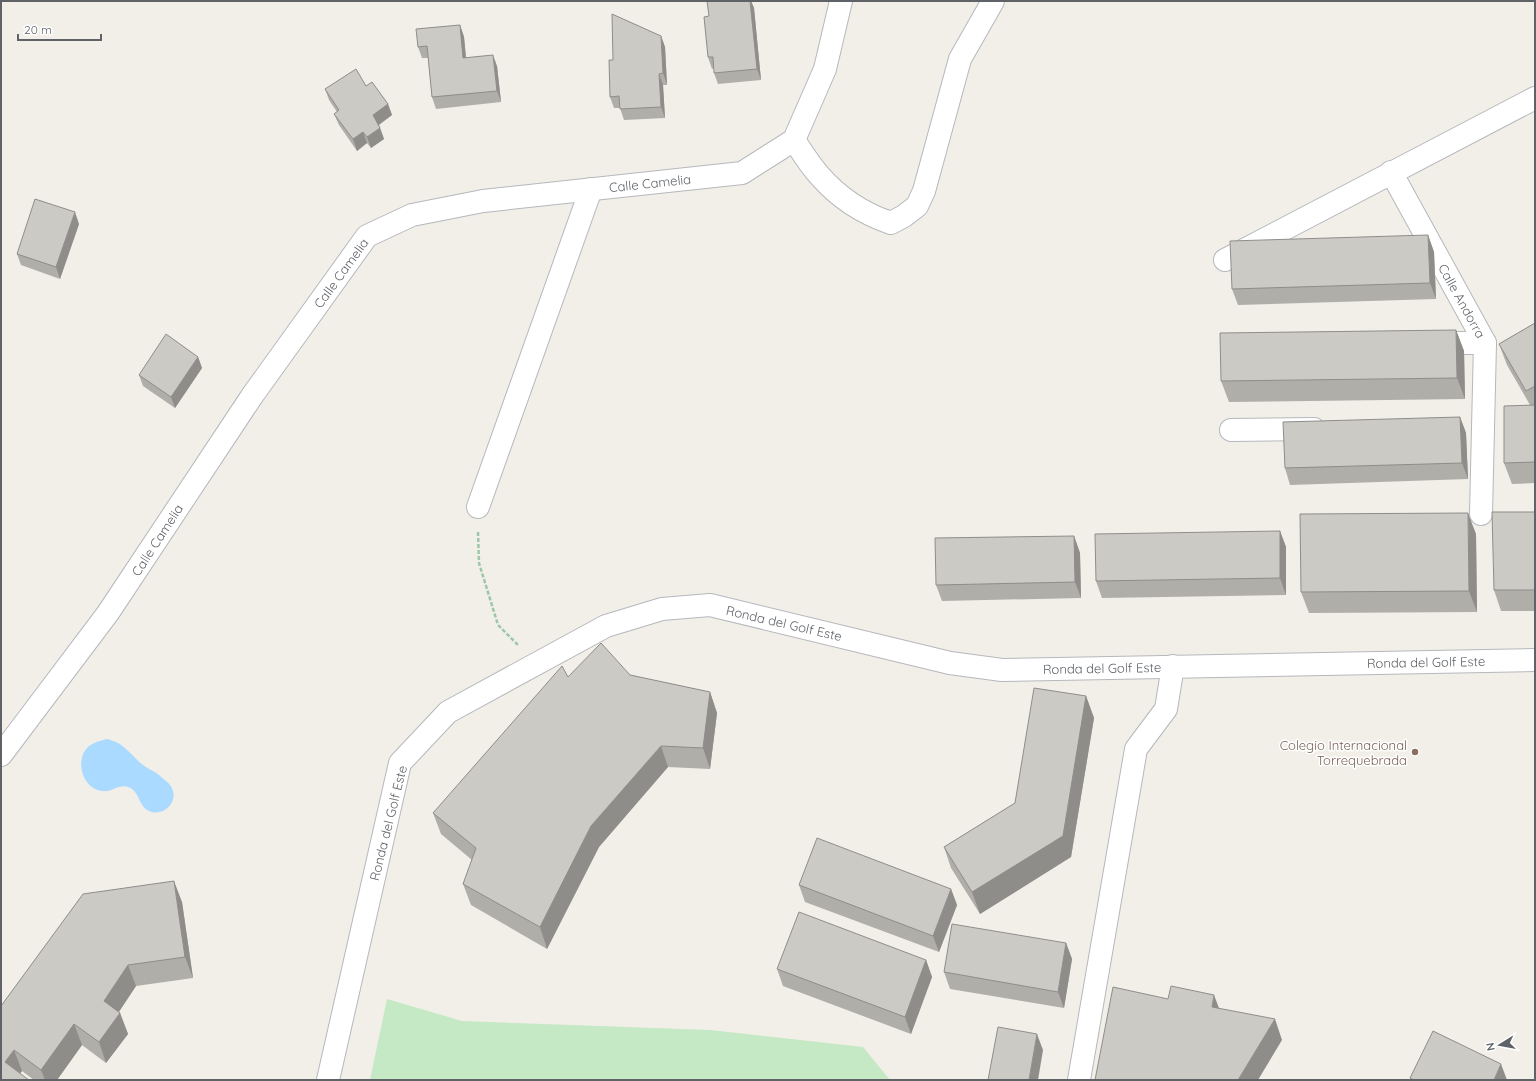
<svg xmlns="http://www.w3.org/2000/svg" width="1536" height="1081" font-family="Quicksand,sans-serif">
<rect width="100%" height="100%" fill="#f1efe8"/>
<polygon fill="#c5e8c5" points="387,999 462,1021 710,1030 863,1047 890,1080 370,1080"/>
<path fill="#aadaff" d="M107,739c3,1 8,2 11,4 8,4 17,16 25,22 5,4 11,6 16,10 3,3 8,6 11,10 11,14 -5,33 -21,26 -11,-5 -9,-20 -21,-24 -8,-3 -14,3 -21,4 -18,2 -29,-18 -25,-33 3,-13 13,-16 25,-19z"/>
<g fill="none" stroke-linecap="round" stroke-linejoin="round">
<defs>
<g id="minor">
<path d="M794,140c8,12 16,25 25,35 19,22 45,39 72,48l13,-7 13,-10 7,-15 36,-132 33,-58"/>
<polyline points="1391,172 1485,343 1481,514"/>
<polyline points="1225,260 1535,98"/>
<polyline points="1430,343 1485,343"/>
<polyline points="1231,430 1314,429"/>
<polyline points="478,507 591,189"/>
<polyline points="1,755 108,613 252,396 367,236 412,215 483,201 742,173 794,140 825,69 841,1"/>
<polyline points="328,1080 400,763 448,712 606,626 662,609 710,605 950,663 1002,670 1535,660"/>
<polyline points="1079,1080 1136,749 1166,709 1173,666"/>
</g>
</defs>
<use href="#minor" stroke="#b5b8bc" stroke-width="24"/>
<polyline stroke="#9cc7a9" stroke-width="2.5" stroke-dasharray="4 2" stroke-linecap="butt" points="478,532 479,563 498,625 518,645"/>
<use href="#minor" stroke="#fff" stroke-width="22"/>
</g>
<g fill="#afaea9">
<polygon points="710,1 751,1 754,8 761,80 718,84 714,73 714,68 712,69 708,57 709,16"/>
<polygon points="460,25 464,37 466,58 497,66 501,102 436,109 432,97 428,58 422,58 418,47"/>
<polygon points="661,36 665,47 667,85 663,85 665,118 624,120 620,108 614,108 610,97 613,60"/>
<polygon points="366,86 388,104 392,115 379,125 384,139 371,148 367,143 357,151 339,125 334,114 337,112 329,100 325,89"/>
<polygon points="79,224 60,279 21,265 17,254"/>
<polygon points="1428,235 1434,252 1436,299 1238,305 1232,289"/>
<polygon points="1535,323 1535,483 1512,484 1504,463 1530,405 1507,365 1499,344"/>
<polygon points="1456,330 1464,351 1465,399 1229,402 1221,381"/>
<polygon points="198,357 202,368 175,408 143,386 139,375"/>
<polygon points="1460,417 1466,433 1468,479 1290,485 1285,468"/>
<polygon points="1535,512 1535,611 1501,611 1494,590"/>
<polygon points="1280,531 1286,547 1286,595 1102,598 1096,581"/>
<polygon points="1476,534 1477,612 1309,613 1301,592"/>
<polygon points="1074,536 1080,553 1081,598 942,601 936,585"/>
<polygon points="630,675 710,692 717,713 710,769 668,767 599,847 547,949 471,905 463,884 472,860 441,834 433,813 568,677"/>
<polygon points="1086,696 1094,718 1071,857 980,914 951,868 944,847 1015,803"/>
<polygon points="799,885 951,889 957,905 939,952 805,902"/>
<polygon points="182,902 193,978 136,986 119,1012 120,1013 128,1034 106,1063 82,1045 57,1080 34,1080 22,1071 20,1073 1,1080 1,1006"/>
<polygon points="1066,943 1072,959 1064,1008 950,989 944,972"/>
<polygon points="926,960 932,977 911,1034 783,986 777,969"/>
</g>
<g fill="#8f8d8a">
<polygon points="750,1 751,1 754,8 761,80 757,69"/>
<polygon points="460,25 464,37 467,69 463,58"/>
<polygon points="661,36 665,47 667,85 663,73"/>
<polygon points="493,55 497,66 501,102 497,91"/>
<polygon points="659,74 663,85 665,118 661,107"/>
<polygon points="388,104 392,115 377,126 373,115"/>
<polygon points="380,128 384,139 371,148 367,137"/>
<polygon points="363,132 367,143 357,151 353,139"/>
<polygon points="75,212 79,224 60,279 56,267"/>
<polygon points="1428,235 1434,252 1436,299 1430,283"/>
<polygon points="1456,330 1464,351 1465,399 1457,378"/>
<polygon points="198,357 202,368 175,408 171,397"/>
<polygon points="1460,417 1466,433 1468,479 1462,463"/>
<polygon points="1468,513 1476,534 1477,612 1469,591"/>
<polygon points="1280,531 1286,547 1286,595 1280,578"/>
<polygon points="1074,536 1080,553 1081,598 1075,582"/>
<polygon points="710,692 717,713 710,769 703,748"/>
<polygon points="1086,696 1094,718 1071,857 980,914 972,892"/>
<polygon points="661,746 668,767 599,847 547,949 540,927 591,826"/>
<polygon points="174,881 182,902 193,978 185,957"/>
<polygon points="951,889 957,905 939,952 933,936"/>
<polygon points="1066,943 1072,959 1064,1008 1058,992"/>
<polygon points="926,960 932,977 911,1034 905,1017"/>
<polygon points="128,965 136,986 112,1022 104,1001"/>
<polygon points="1214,995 1222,1016 1212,1007"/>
<polygon points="120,1013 128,1034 106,1063 99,1042"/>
<polygon points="1275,1019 1282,1040 1258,1080 1238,1080"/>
<polygon points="74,1024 82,1045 57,1080 45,1080 41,1070"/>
<polygon points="1037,1034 1043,1050 1038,1080 1029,1080"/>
<polygon points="14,1050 22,1071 15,1080 5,1062"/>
<polygon points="1501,1064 1507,1080 1494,1080"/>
</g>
<g fill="#cccac5" stroke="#8f8d8a">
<polygon points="707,1 750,1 757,69 714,73 713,57 708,57 704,17 709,16"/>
<polygon points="612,14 661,36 663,73 659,74 661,107 620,109 619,96 610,97 609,60 613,60"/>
<polygon points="460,25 463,58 493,55 497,91 432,97 427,46 418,47 416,29"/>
<polygon points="356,69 366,86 372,82 388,104 373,115 380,128 367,137 363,132 353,139 334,114 339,110 325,89"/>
<polygon points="35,199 75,212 56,267 17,254"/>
<polygon points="1428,235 1430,283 1232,289 1230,241"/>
<polygon points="1535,323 1535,386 1526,391 1499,344"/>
<polygon points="1456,330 1457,378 1221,381 1220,333"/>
<polygon points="166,334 198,357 171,397 139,375"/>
<polygon points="1535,405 1535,462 1504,463 1504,406"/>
<polygon points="1460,417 1462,463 1285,468 1283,422"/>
<polygon points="1492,512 1535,512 1535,590 1494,590"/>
<polygon points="1468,513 1469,591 1301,592 1300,514"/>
<polygon points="1280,531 1280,578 1096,581 1095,534"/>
<polygon points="1074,536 1075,582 936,585 935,538"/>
<polygon points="601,643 630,675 710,692 703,748 661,746 591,826 540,927 463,884 476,848 433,813 562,666 568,677"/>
<polygon points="1034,688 1086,696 1063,836 972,892 944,847 1015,803"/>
<polygon points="817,838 951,889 933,936 799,885"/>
<polygon points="174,881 185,957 128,965 104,1001 120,1013 99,1042 74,1024 41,1070 14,1050 5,1062 29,1080 1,1080 1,1006 83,894"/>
<polygon points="799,912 926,960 905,1017 777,969"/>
<polygon points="952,924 1066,943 1058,992 944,972"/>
<polygon points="1171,986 1214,995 1212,1007 1275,1019 1238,1080 1095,1080 1113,987 1168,999"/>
<polygon points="998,1027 1037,1034 1029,1080 988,1080"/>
<polygon points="1433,1031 1501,1064 1494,1080 1414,1080 1410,1078"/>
</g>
<circle fill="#8d6e63" stroke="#fff" stroke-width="1.5" cx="1415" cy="752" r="4"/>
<g text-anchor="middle" stroke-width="3" stroke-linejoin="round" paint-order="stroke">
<g font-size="13" fill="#5f6368" stroke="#fff">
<text transform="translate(650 183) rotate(-6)" y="5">Calle Camelia</text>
<text transform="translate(341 273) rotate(-54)" y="5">Calle Camelia</text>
<text transform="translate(1462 301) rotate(61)" y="5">Calle Andorra</text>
<text transform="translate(157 540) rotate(-57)" y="5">Calle Camelia</text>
<text transform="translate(784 623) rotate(13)" y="5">Ronda del Golf Este</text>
<text transform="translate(1426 662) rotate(-1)" y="5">Ronda del Golf Este</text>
<text transform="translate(1102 668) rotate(-1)" y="5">Ronda del Golf Este</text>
<text transform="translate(388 823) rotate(-76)" y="5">Ronda del Golf Este</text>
</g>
<g font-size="13" fill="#785e54" stroke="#fff" text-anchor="end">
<text x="1407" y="750">Colegio Internacional<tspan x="1407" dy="15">Torrequebrada</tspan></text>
</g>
</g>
<rect width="1536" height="1081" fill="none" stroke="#5f6368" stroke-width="4"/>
<g transform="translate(1500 1045) rotate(259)" stroke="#ffffff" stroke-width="3" paint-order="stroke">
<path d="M0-3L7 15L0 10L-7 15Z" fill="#5f6368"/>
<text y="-6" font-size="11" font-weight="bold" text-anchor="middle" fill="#5f6368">N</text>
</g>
<path d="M18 34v6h83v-6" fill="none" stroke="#5f6368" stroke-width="2"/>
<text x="24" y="34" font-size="12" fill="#5f6368" stroke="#ffffff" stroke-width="3" paint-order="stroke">20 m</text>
</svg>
